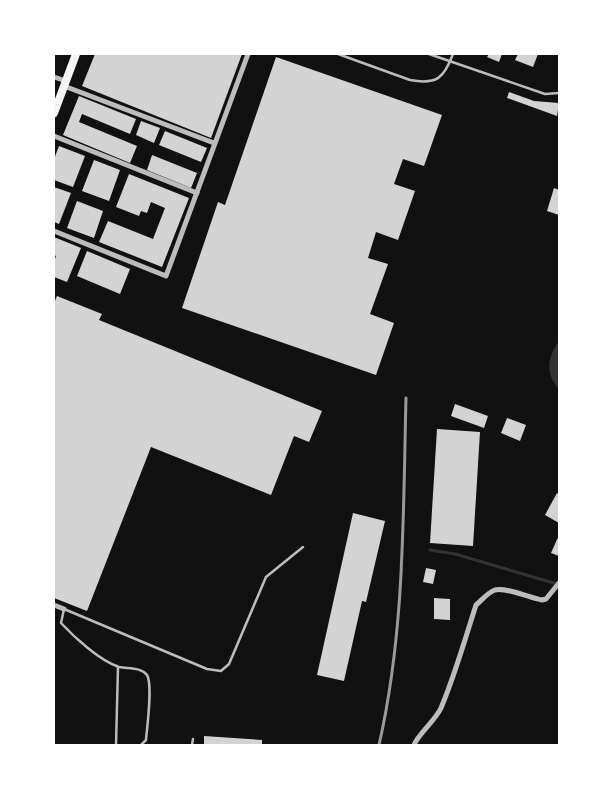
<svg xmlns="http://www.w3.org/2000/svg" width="613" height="799" font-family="Ubuntu,sans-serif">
<rect width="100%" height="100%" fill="#111"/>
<path fill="#333" d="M559,341v48c-14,-15 -12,-32 0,-48z"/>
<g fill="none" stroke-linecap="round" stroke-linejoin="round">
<polyline stroke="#333" stroke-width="3" points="430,550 455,554 557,584"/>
</g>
<g fill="#d3d3d3">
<polygon points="95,54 242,54 211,138 82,86"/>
<polygon points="489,54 502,54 499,62 487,57"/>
<polygon points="518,54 538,54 533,67 515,60"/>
<polygon points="276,57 442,115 424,166 403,159 394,184 415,191 398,240 376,232 368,258 388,264 370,314 394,323 376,375 182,308 218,202 225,205"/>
<polygon points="509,92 534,101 559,103 557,116 507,98"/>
<polygon points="79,96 136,119 130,134 82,114 79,122 137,146 130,163 63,135"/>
<polygon points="141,121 160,128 154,143 136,135"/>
<polygon points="165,131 207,148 201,162 159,145"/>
<polygon points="59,146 85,156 73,187 54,180 54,159"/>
<polygon points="152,155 197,173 191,188 147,170"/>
<polygon points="94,160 120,170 109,201 82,191"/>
<polygon points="129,174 189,198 162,267 99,242 108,221 153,239 165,208 151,202 147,213 141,211 139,216 116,207"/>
<polygon points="54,187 71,193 59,224 54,222"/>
<polygon points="554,188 559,190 559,215 547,211"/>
<polygon points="77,201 103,211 94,238 67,228"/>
<polygon points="54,237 81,248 67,282 54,277 54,261 56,256 54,255"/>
<polygon points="87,251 130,269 120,294 77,276"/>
<polygon points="57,296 102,314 99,320 322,411 309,442 294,436 271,495 151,447 87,611 54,598 54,303"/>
<polygon points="455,404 488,416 484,428 451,416"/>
<polygon points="507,418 526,425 520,441 501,433"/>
<polygon points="437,429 480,432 473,546 430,543"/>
<polygon points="557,493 559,495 559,523 545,515"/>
<polygon points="353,513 385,521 366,602 362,601 344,681 317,675"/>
<polygon points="559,535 559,556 551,553"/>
<polygon points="426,568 436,570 433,584 423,582"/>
<polygon points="434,598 450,599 450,620 434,619"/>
<polygon points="204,736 262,740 262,745 204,745"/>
</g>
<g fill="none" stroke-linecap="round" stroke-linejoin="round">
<g stroke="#bcbcbc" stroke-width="2.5">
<path d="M338,54l72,26c27,5 34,-2 43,-26"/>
<polyline points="429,54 545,94 559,93"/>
<polyline points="116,745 118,667"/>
<path d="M141,745l5,-5c1,-13 7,-55 1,-65 -6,-8 -19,-6 -28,-8 -19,-6 -45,-30 -58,-44l3,-14 143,60 14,2 8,-7 37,-87 37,-30"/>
<polyline points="192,745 193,739"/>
</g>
<g stroke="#bcbcbc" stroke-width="5">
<polyline points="54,77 66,81"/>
<polyline points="64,86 214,143"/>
<polyline points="54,136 197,193"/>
<polyline points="54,231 166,276 248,54"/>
<polyline points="54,605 64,609"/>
<path d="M414,745c4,-11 21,-24 27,-37 14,-33 24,-69 35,-103 6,-5 11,-12 19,-15 11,-3 35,8 47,10l4,-1 13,-16"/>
</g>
<polyline stroke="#f5f5f5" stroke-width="8" points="54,113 76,54"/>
<path stroke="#9a9a9a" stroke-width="3" d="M379,745c26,-114 24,-231 27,-347"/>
</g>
<rect width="613" height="799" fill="none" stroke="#ffffff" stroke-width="110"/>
</svg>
